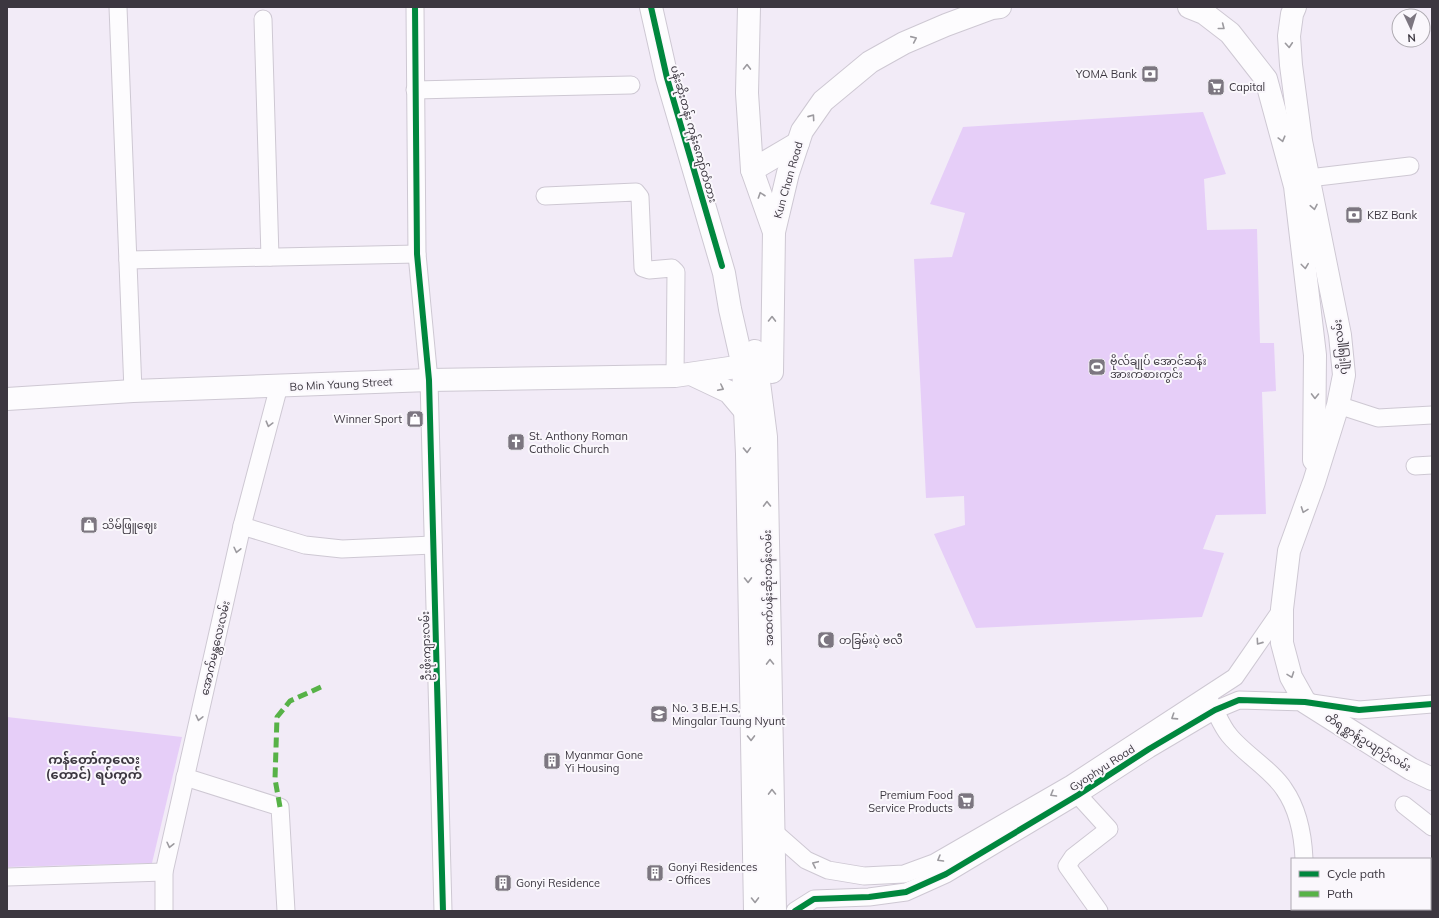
<svg xmlns="http://www.w3.org/2000/svg" width="1439" height="918" font-family="Mulish,'Noto Sans Myanmar',sans-serif">
<rect width="100%" height="100%" fill="#f2ebf7"/>
<g fill="#e6cef8">
<polygon points="1203,112 1226,174 1204,179 1207,230 1257,229 1260,343 1274,343 1276,391 1262,392 1266,514 1216,515 1203,549 1224,553 1202,617 976,628 934,534 965,525 964,496 926,498 914,259 952,257 965,213 930,204 963,127"/>
<polygon points="7,717 182,737 152,863 7,867"/>
</g>
<g fill="none" stroke-linecap="round" stroke-linejoin="round">
<defs>
<g id="minor">
<polyline points="118,7 133,391"/>
<polyline points="415,7 417,254 429,380 443,911"/>
<polyline points="263,19 270,257"/>
<polyline points="415,90 631,85"/>
<polyline points="1309,178 1410,166"/>
<polyline points="545,196 636,192 640,197 643,268 649,270 672,268 676,272 675,376"/>
<polyline points="128,260 417,254"/>
<polyline points="1338,405 1378,418 1432,415"/>
<polyline points="1415,466 1432,465"/>
<polyline points="242,526 305,545 342,549 433,545"/>
<path d="M1209,700c8,12 11,24 20,35 14,18 43,35 55,54 14,20 19,46 20,70"/>
<polyline points="185,777 280,807 286,911"/>
<polyline points="1078,795 1109,829 1073,857 1067,866 1099,911"/>
<polyline points="1404,805 1432,827"/>
<polyline points="773,831 806,860 828,870 864,876 904,874 934,863 1071,784 1235,677 1282,609"/>
<polyline points="7,877 164,872"/>
<polyline points="164,911 164,872 242,526 279,386"/>
<polyline points="795,911 814,899 869,897 906,892 946,874 1078,795 1149,749 1215,710 1239,700 1305,702 1359,710 1432,704"/>
<polyline points="1306,911 1306,909"/>
</g>
<g id="major">
<polyline points="651,7 667,78 724,273 730,309 743,366 747,454 755,911"/>
<polyline points="749,7 747,93 752,170 774,232"/>
<polyline points="1189,7 1204,13 1230,33 1266,79 1295,186 1315,355 1314,460"/>
<polyline points="1295,7 1292,14 1289,36 1291,65 1301,141 1340,335 1344,375 1338,405 1314,482 1289,551 1282,609 1282,643 1291,677 1305,702 1411,769 1432,779"/>
<polyline points="752,170 798,143"/>
<polyline points="755,351 766,437 775,911"/>
<polyline points="772,372 774,232 788,173 802,131 823,101 870,62 904,43 946,25 992,8 1000,7"/>
<polyline points="691,374 729,392 745,411"/>
<polyline points="7,399 133,391 429,380 675,376 743,366 772,358"/>
</g>
</defs>
<use href="#minor" stroke="#cec8d3" stroke-width="19"/>
<use href="#major" stroke="#cec8d3" stroke-width="24"/>
<use href="#minor" stroke="#fdfcfe" stroke-width="17"/>
<use href="#major" stroke="#fdfcfe" stroke-width="22"/>
<polyline stroke="#57b247" stroke-width="5" stroke-dasharray="10 5" stroke-linecap="butt" points="280,807 275,779 277,717 290,701 321,687"/>
<defs>
<g id="cycleway">
<polyline points="415,7 417,254 429,380 443,911"/>
<polyline points="651,7 667,78 722,266"/>
<polyline points="795,911 814,899 869,897 906,892 946,874 1078,795 1149,749 1215,710 1239,700 1305,702 1359,710 1432,704"/>
</g>
</defs>
<use href="#cycleway" stroke="#faf7fc" stroke-width="8"/>
<use href="#cycleway" stroke="#00873e" stroke-width="6"/>
</g>
<defs><path id="oneway-chevron" d="M-2-3.5L2.5 0L-2 3.5" fill="none" stroke-width="1.6" stroke-linecap="round" stroke-linejoin="round"/></defs>
<g stroke="#9c9a9f">
<use href="#oneway-chevron" transform="translate(1222 27) rotate(38)"/>
<use href="#oneway-chevron" transform="translate(914 39) rotate(-24)"/>
<use href="#oneway-chevron" transform="translate(1289 45) rotate(86)"/>
<use href="#oneway-chevron" transform="translate(747 67) rotate(-89)"/>
<use href="#oneway-chevron" transform="translate(812 117) rotate(-55)"/>
<use href="#oneway-chevron" transform="translate(1282 139) rotate(75)"/>
<use href="#oneway-chevron" transform="translate(761 195) rotate(-109)"/>
<use href="#oneway-chevron" transform="translate(1314 207) rotate(79)"/>
<use href="#oneway-chevron" transform="translate(1305 266) rotate(83)"/>
<use href="#oneway-chevron" transform="translate(772 319) rotate(-89)"/>
<use href="#oneway-chevron" transform="translate(721 388) rotate(27)"/>
<use href="#oneway-chevron" transform="translate(1315 396) rotate(91)"/>
<use href="#oneway-chevron" transform="translate(269 424) rotate(105)"/>
<use href="#oneway-chevron" transform="translate(747 450) rotate(88)"/>
<use href="#oneway-chevron" transform="translate(767 504) rotate(-91)"/>
<use href="#oneway-chevron" transform="translate(1304 510) rotate(110)"/>
<use href="#oneway-chevron" transform="translate(237 550) rotate(103)"/>
<use href="#oneway-chevron" transform="translate(748 580) rotate(89)"/>
<use href="#oneway-chevron" transform="translate(1259 642) rotate(125)"/>
<use href="#oneway-chevron" transform="translate(770 662) rotate(-91)"/>
<use href="#oneway-chevron" transform="translate(1291 675) rotate(70)"/>
<use href="#oneway-chevron" transform="translate(1174 717) rotate(147)"/>
<use href="#oneway-chevron" transform="translate(199 718) rotate(103)"/>
<use href="#oneway-chevron" transform="translate(751 738) rotate(89)"/>
<use href="#oneway-chevron" transform="translate(772 792) rotate(-91)"/>
<use href="#oneway-chevron" transform="translate(1053 794) rotate(150)"/>
<use href="#oneway-chevron" transform="translate(170 845) rotate(103)"/>
<use href="#oneway-chevron" transform="translate(940 859) rotate(150)"/>
<use href="#oneway-chevron" transform="translate(815 864) rotate(-155)"/>
<use href="#oneway-chevron" transform="translate(755 900) rotate(89)"/>
</g>
<defs>
<symbol id="bank-square" viewBox="-11 -11 22 22"><rect x="-9" y="-9" width="18" height="18" rx="4" fill="#7c7680" stroke="#faf7fc"/><path d="M-6-4H6V4H-6ZM0-2.3a2.3 2.3 0 1 0 0 4.6a2.3 2.3 0 1 0 0-4.6Z" fill="#fff"/></symbol>
<symbol id="supermarket-square" viewBox="-11 -11 22 22"><rect x="-9" y="-9" width="18" height="18" rx="4" fill="#7c7680" stroke="#faf7fc"/><path d="M-6-5.5h2.5l.6 2H6L4.5 2H-2.5L-4.4-4H-6ZM-1.5 3.2a1.3 1.3 0 1 0 .1 0ZM3 3.2a1.3 1.3 0 1 0 .1 0Z" fill="#fff"/></symbol>
<symbol id="stadium-square" viewBox="-11 -11 22 22"><rect x="-9" y="-9" width="18" height="18" rx="4" fill="#7c7680" stroke="#faf7fc"/><path d="M0-5a6.5 5 0 1 0 0 10a6.5 5 0 1 0 0-10ZM-3.5-1.8h7v3.6h-7Z" fill="#fff"/></symbol>
<symbol id="shop-square" viewBox="-11 -11 22 22"><rect x="-9" y="-9" width="18" height="18" rx="4" fill="#7c7680" stroke="#faf7fc"/><path d="M-5-2.5h2.3a2.7 3.5 0 0 1 5.4 0H5L5.5 6h-11ZM-1.5-2.5h3a1.5 2.3 0 0 0-3 0Z" fill="#fff"/></symbol>
<symbol id="church-square" viewBox="-11 -11 22 22"><rect x="-9" y="-9" width="18" height="18" rx="4" fill="#7c7680" stroke="#faf7fc"/><path d="M-1.2-6h2.4v3.5h3.3v2.4h-3.3V6h-2.4V-.1h-3.3v-2.4h3.3Z" fill="#fff"/></symbol>
<symbol id="mosque-square" viewBox="-11 -11 22 22"><rect x="-9" y="-9" width="18" height="18" rx="4" fill="#7c7680" stroke="#faf7fc"/><path d="M3.5-4.9A6 6 0 1 0 3.5 4.9A5 5 0 1 1 3.5-4.9Z" fill="#fff"/></symbol>
<symbol id="school-square" viewBox="-11 -11 22 22"><rect x="-9" y="-9" width="18" height="18" rx="4" fill="#7c7680" stroke="#faf7fc"/><path d="M0-5L7-2L0 1L-7-2ZM-4 1L0 2.5L4 1V4Q0 6-4 4Z" fill="#fff"/></symbol>
<symbol id="building-square" viewBox="-11 -11 22 22"><rect x="-9" y="-9" width="18" height="18" rx="4" fill="#7c7680" stroke="#faf7fc"/><path d="M-4-6H4V6H1V3H-1V6H-4ZM-2.5-4.3h1.7v1.8h-1.7ZM.8-4.3h1.7v1.8H.8ZM-2.5-1h1.7V.8h-1.7ZM.8-1h1.7V.8H.8Z" fill="#fff"/></symbol>
</defs>
<g fill-rule="evenodd">
<use href="#bank-square" x="1140" y="64" width="20" height="20"/>
<use href="#supermarket-square" x="1206" y="77" width="20" height="20"/>
<use href="#bank-square" x="1344" y="205" width="20" height="20"/>
<use href="#stadium-square" x="1087" y="357" width="20" height="20"/>
<use href="#shop-square" x="405" y="409" width="20" height="20"/>
<use href="#church-square" x="506" y="432" width="20" height="20"/>
<use href="#shop-square" x="79" y="515" width="20" height="20"/>
<use href="#mosque-square" x="816" y="630" width="20" height="20"/>
<use href="#school-square" x="649" y="704" width="20" height="20"/>
<use href="#building-square" x="542" y="751" width="20" height="20"/>
<use href="#supermarket-square" x="956" y="791" width="20" height="20"/>
<use href="#building-square" x="645" y="863" width="20" height="20"/>
<use href="#building-square" x="493" y="873" width="20" height="20"/>
</g>
<g text-anchor="middle" stroke-width="4" stroke-linejoin="round" paint-order="stroke">
<g font-size="11" fill="#3c3740" stroke="#faf7fc" text-anchor="start">
<text x="1137" y="78" text-anchor="end">YOMA Bank</text>
<text x="1229" y="91">Capital</text>
<text x="1367" y="219">KBZ Bank</text>
<text x="1110" y="365">ဗိုလ်ချုပ် အောင်ဆန်း<tspan x="1110" dy="13">အားကစားကွင်း</tspan></text>
<text x="402" y="423" text-anchor="end">Winner Sport</text>
<text x="529" y="440">St. Anthony Roman<tspan x="529" dy="13">Catholic Church</tspan></text>
<text x="102" y="529">သိမ်ဖြူဈေး</text>
<text x="839" y="644">တခြမ်းပဲ့ ဗလီ</text>
<text x="672" y="712">No. 3 B.E.H.S,<tspan x="672" dy="13">Mingalar Taung Nyunt</tspan></text>
<text x="565" y="759">Myanmar Gone<tspan x="565" dy="13">Yi Housing</tspan></text>
<text x="953" y="799" text-anchor="end">Premium Food<tspan x="953" dy="13">Service Products</tspan></text>
<text x="668" y="871">Gonyi Residences<tspan x="668" dy="13">- Offices</tspan></text>
<text x="516" y="887">Gonyi Residence</text>
</g>
<g font-size="11" fill="#3c3740" stroke="#faf7fc">
<text transform="translate(694 134) rotate(74)" y="4">ပန်းဆိုးတန်း ကုန်းကျော်တံတား</text>
<text transform="translate(788 180) rotate(-74)" y="4">Kun Chan Road</text>
<text transform="translate(1340 347) rotate(-96)" y="4">ဂျိုးဖြူလမ်း</text>
<text transform="translate(341 384) rotate(-3)" y="4">Bo Min Yaung Street</text>
<text transform="translate(768 588) rotate(-91)" y="4">အထက်ပန်းဆိုးတန်းလမ်း</text>
<text transform="translate(426 646) rotate(-92)" y="4">ဦးဖိုးကျားလမ်း</text>
<text transform="translate(215 648) rotate(-77)" y="4">အောက်မန္တလေးလမ်း</text>
<text transform="translate(1368 742) rotate(32)" y="4">တိရစ္ဆာန်ဥယျာဉ်လမ်း</text>
<text transform="translate(1102 768) rotate(-33)" y="4">Gyophyu Road</text>
</g>
<g font-size="13" font-weight="bold" fill="#3c3740" stroke="#faf7fc">
<text x="94" y="764">ကန်တော်ကလေး<tspan x="94" dy="15">(တောင်) ရပ်ကွက်</tspan></text>
</g>
</g>
<rect width="1439" height="918" fill="none" stroke="#3c3740" stroke-width="16"/>
<rect x="1291" y="858" width="140" height="52" fill="#faf7fc" stroke="#aeaab1"/>
<rect x="1299" y="871" width="20" height="6" fill="#00873e" stroke="#aeaab1"/>
<text x="1327" y="878" font-size="12" fill="#3c3740">Cycle path</text>
<rect x="1299" y="891" width="20" height="6" fill="#57b247" stroke="#aeaab1"/>
<text x="1327" y="898" font-size="12" fill="#3c3740">Path</text>
<g transform="translate(1411 28) rotate(176)"><circle r="19" fill="#faf7fc" stroke="#aeaab1"/>
<path d="M0-3L7 15L0 10L-7 15Z" fill="#7c7680"/>
<text y="-6" font-size="11" font-weight="bold" text-anchor="middle" fill="#3c3740">N</text>
</g>
</svg>
